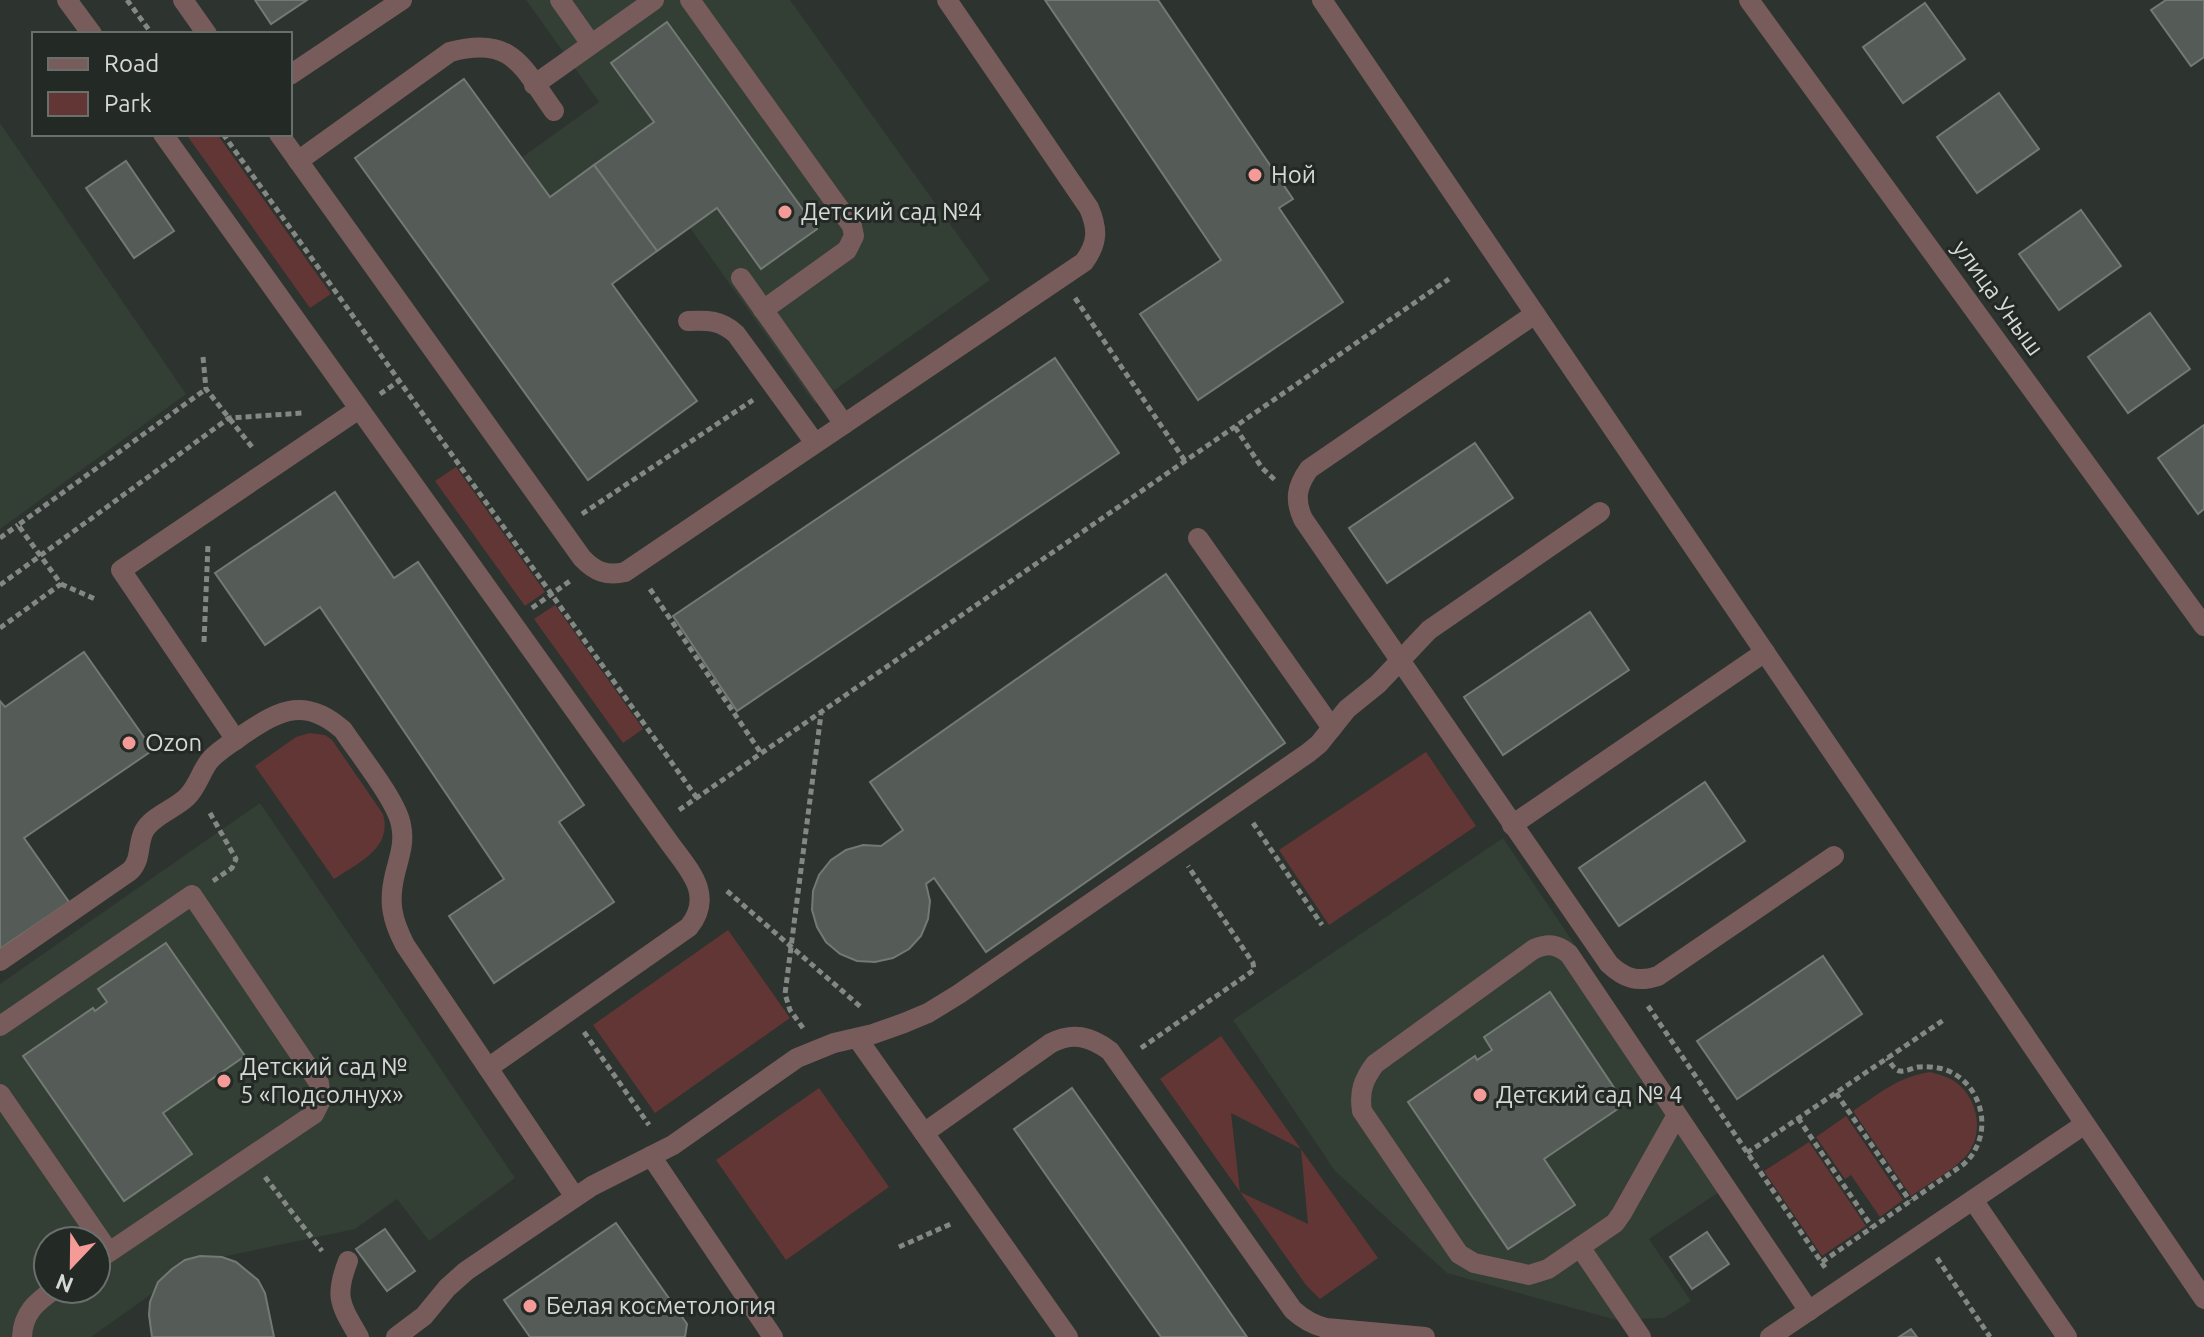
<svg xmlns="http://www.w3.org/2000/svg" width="2204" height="1337" font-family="Ubuntu,sans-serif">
<rect width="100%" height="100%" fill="#2d332e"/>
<g fill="#333e35" fill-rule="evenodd">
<polygon points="526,0 790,0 990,280 815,404 690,228 657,251 595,165 550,197 521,158 599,102"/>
<polygon points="0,123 186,394 0,529"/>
<path d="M260,803l255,375 -86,63 -32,-42 -42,30 -133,28 -37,3 -22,16 -10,17 -62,44h-91v-353zM48,1241h48v48h-48z"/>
<polygon points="1503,838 1734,1182 1649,1239 1691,1301 1664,1318 1639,1319 1633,1309 1616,1320 1447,1273 1335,1171 1233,1020"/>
</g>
<g fill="#623634" fill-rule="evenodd">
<polygon points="186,134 217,134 331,294 310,308"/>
<polygon points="456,467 545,592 525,606 435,481"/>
<polygon points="555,605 643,729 623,743 534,619"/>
<path d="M310,733l15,2 7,5 51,74c10,34 -25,49 -49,65l-79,-113 41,-29z"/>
<polygon points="1426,752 1476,826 1329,925 1279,850"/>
<polygon points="728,930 790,1018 655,1113 593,1025"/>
<path d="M1221,1036l157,222 -58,41 -14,-14 -146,-206zM1231,1113l70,36 7,75 -68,-32z"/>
<path d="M1930,1072c10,3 20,5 28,12 21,17 26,51 8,72 -15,16 -37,27 -55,40l-58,-85c26,-17 46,-35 77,-39z"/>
<polygon points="819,1088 889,1187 786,1260 716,1160"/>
<polygon points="1846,1116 1903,1200 1880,1217 1851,1175 1845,1179 1816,1137"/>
<polygon points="1809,1142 1866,1226 1822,1256 1764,1171"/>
</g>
<g fill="#555b57" stroke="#737974" stroke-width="2">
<polygon points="255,0 307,0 271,24"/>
<polygon points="1045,0 1158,0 1293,199 1279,208 1343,302 1198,400 1140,314 1221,260"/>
<polygon points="2166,0 2204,0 2204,57 2191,66 2151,10"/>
<polygon points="1925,3 1965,59 1903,103 1863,47"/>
<polygon points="667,22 817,229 761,269 717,208 657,251 594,165 654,122 611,63"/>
<polygon points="464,79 550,197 594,165 657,251 612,284 697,401 588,480 355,158"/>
<polygon points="1999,93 2039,149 1977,193 1937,137"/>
<polygon points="126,161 174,231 134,258 86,188"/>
<polygon points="2081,210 2121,266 2059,310 2019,254"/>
<polygon points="2150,313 2190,369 2128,413 2088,357"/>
<polygon points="1055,358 1119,453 737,711 673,616"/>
<polygon points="2204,425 2204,509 2198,514 2158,458"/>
<polygon points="1475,443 1513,498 1387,583 1349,528"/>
<polygon points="335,492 394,578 418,562 584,805 559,822 614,902 494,983 449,916 504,879 320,607 265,645 215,573"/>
<polygon points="1166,574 1285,743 986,952 934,878 926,884 930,901 928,919 921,936 909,949 893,958 875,962 857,961 840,954 826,942 817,927 812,910 813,891 819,875 831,860 846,850 863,845 881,846 903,830 870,782"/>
<polygon points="1590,612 1629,670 1503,755 1464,697"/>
<polygon points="84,652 153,750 24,838 69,902 0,949 0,701 5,707"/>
<polygon points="1705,782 1745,841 1619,926 1579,868"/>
<polygon points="166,943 245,1056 163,1113 192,1154 124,1201 23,1056 93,1008 95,1011 107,1002 98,989"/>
<polygon points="1823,956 1862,1014 1737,1099 1697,1041"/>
<polygon points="1550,992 1625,1104 1544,1159 1575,1205 1508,1249 1408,1102 1475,1056 1477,1060 1492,1050 1484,1037"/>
<polygon points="1072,1088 1179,1239 1247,1337 1161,1337 1053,1185 1014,1129"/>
<polygon points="616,1223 687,1324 685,1337 530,1337 504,1300"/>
<polygon points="385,1229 415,1271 387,1291 356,1249"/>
<polygon points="1707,1232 1729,1264 1692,1289 1670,1257"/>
<polygon points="200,1256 222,1257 236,1262 258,1280 265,1293 274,1337 152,1337 149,1315 150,1302 158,1282 172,1269 185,1260"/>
<polygon points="1911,1329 1917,1337 1899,1337"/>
</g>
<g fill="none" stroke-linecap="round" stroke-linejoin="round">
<g stroke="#848885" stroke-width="5" stroke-dasharray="6 4" stroke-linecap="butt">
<polyline points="127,0 152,34"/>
<polyline points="223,134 697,798"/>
<polyline points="1075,298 1185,461"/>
<polyline points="203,357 206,389 252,447"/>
<polyline points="380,394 399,381"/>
<polyline points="1235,427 1262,468 1275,480"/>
<polyline points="582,514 753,400"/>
<polyline points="0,538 18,525"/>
<polyline points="61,584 95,599"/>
<polyline points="0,585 229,418 303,413"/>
<polyline points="650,589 761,753"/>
<polyline points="532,608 570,581"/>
<polyline points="0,628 61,584 18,525 206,389"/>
<polyline points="204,642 208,544"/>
<polyline points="679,810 1449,279"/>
<polyline points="210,813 236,859 232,868 213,881"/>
<polyline points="1253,823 1322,925"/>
<polyline points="727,891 862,1008"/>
<polyline points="1648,1006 1826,1269"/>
<polyline points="803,1028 790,1010 785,994 821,714"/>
<polyline points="584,1032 649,1125"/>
<polyline points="1141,1048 1254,970 1253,963 1188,866"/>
<polyline points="1836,1093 1910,1201"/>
<polyline points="1798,1118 1872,1227"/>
<polyline points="1747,1153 1945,1019"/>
<polyline points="265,1177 322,1251"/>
<polyline points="899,1247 953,1223"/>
<polyline points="1937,1258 1990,1337"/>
<path d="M1822,1262l142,-98c4,-4 9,-9 11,-14 17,-31 1,-71 -32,-81 -8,-2 -17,-3 -25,-2 -6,1 -12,5 -18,4 -6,-1 -9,-8 -13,-13"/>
</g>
<g stroke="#785c5b" stroke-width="20">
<polyline points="67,0 92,34"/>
<polyline points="183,0 207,34"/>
<polyline points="560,0 591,44"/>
<polyline points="690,0 852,226 854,236 847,250 763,310"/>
<polyline points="1322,0 2204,1299"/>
<polyline points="1749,0 2204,626"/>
<polyline points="290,75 402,0"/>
<polyline points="534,85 654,0"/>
<path d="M163,134l503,704c20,29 50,55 23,89l-201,141"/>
<path d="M279,134l303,424c13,14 25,18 43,14l459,-310c14,-19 14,-33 5,-54l-142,-208"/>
<path d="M298,161l152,-109c63,-17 72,15 104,59"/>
<polyline points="741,278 844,424"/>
<path d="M1535,314l-226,155c-12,17 -15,30 -6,50l306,445c15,14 28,19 49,12l176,-120"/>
<path d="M688,321c19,-1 33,-1 48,13l79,109"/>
<polyline points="1198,538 1332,728"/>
<polyline points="236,740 121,570 359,409"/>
<polyline points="1512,825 1765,652"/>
<path d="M0,961l130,-90c12,-12 7,-26 14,-40 8,-15 31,-22 43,-34 11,-11 14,-26 23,-37 10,-11 23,-18 34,-26 37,-25 62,-37 99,-4 15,23 54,71 58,95 4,18 -2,32 -6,49 -7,28 -3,46 10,71l170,252"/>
<polyline points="0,1026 192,895 319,1083 321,1100 314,1114 96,1261"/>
<polyline points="857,1038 1068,1337"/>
<polyline points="0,1094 109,1252"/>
<path d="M1677,1115l-55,98 -7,10 -67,46 -19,6 -55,-12 -15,-9 -97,-143c-3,-19 1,-31 13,-47l159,-115c14,-6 23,-5 35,5 80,119 160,238 240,357"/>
<path d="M924,1133l127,-90c22,-11 39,-7 59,8l183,259c10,9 20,15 33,18l99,9"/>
<polyline points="651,1156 773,1337"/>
<polyline points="1973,1200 2067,1337"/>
<polyline points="1580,1247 1641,1337"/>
<path d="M348,1261c-14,36 -8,43 11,76"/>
<path d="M22,1337c1,-24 14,-35 33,-48"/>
<polyline points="396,1337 424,1316 447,1288 466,1271 592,1186 673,1145 797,1058 834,1043 873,1034 904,1023 928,1013 959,994 1308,753 1319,744 1347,709 1378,684 1429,630 1600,512"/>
<polyline points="1770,1337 2085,1124"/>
</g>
</g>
<g fill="#f59b97" stroke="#232925" stroke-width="3">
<circle cx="1255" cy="175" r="8"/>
<circle cx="785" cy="212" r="8"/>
<circle cx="129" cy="743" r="8"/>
<circle cx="224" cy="1081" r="8"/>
<circle cx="1480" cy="1095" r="8"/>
<circle cx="530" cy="1306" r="8"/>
</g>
<g text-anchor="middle" stroke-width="6" stroke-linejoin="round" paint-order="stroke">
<g font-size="24" fill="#d5d8d6" stroke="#232925" text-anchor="start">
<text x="1271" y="183">Ной</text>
<text x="801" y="220">Детский сад №4</text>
<text x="145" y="751">Ozon</text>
<text x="240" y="1075">Детский сад №<tspan x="240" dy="28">5 «Подсолнух»</tspan></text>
<text x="1496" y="1103">Детский сад № 4</text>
<text x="546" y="1314">Белая косметология</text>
</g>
<g font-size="24" fill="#d5d8d6" stroke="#232925">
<text transform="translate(1998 298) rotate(54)" y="8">улица Уныш</text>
</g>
</g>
<rect x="32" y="32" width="260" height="104" fill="#232925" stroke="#6a6f6c" stroke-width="2"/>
<rect x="48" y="58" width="40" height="12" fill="#785c5b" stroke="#6a6f6c" stroke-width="2"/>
<text x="104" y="72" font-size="24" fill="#d5d8d6">Road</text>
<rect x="48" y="92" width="40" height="24" fill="#623634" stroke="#6a6f6c" stroke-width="2"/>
<text x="104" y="112" font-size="24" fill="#d5d8d6">Park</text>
<g transform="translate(72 1265) rotate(202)"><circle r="38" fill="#232925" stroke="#6a6f6c" stroke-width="2"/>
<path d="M0-6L14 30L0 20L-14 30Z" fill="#f59b97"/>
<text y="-12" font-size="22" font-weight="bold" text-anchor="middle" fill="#d5d8d6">N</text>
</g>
</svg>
